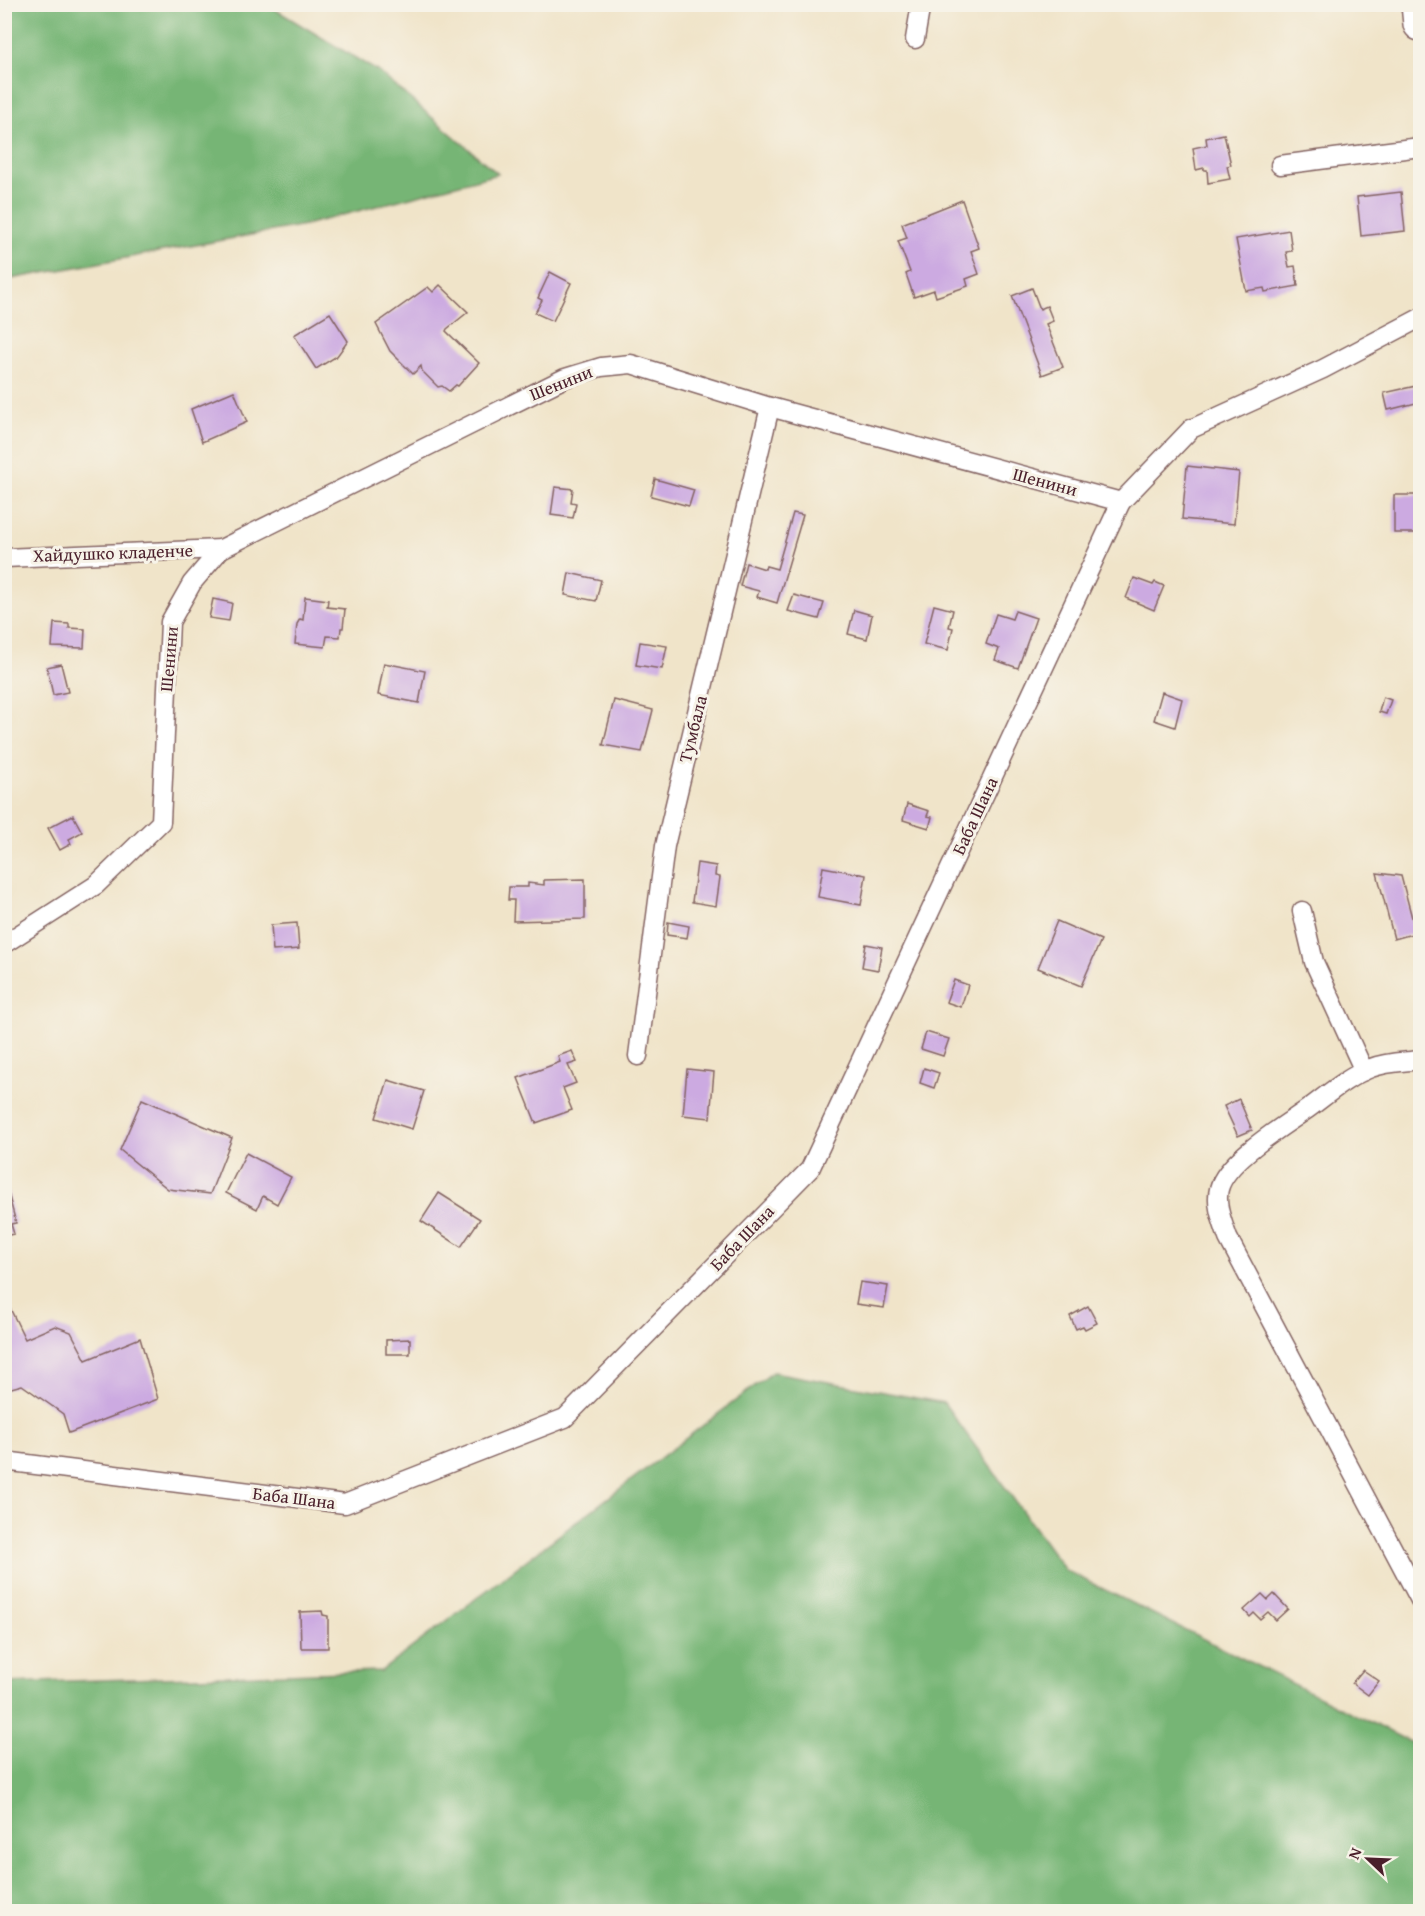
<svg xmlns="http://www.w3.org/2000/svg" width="1425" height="1916" font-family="'Gentium Book Plus',serif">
<rect width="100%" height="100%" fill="#f7f3e8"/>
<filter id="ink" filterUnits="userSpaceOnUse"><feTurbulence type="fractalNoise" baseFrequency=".0167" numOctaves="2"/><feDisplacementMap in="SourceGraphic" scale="12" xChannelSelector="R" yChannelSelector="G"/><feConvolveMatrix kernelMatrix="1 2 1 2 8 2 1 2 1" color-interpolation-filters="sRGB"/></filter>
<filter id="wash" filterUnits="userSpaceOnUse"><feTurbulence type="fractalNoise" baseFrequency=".008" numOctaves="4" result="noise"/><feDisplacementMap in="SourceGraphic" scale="24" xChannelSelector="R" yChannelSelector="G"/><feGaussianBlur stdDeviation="1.35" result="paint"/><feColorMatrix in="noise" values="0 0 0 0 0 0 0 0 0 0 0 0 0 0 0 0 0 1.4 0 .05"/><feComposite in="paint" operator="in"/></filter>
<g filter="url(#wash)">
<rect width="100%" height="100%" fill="#f0e4c9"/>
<g fill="#76b575" stroke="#606a50" stroke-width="1.5">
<polygon points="5,4 268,5 379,72 498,174 305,225 5,280"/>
<polygon points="773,1372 944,1403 1065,1570 1420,1747 1420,1911 5,1911 5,1683 381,1671"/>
</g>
<g id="blocks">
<g fill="#ccaae1">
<polygon points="1224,134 1231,165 1227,166 1230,179 1208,183 1207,170 1204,170 1204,168 1196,170 1193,148 1207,145 1206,138"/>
<polygon points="1401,192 1405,231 1361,236 1357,197"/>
<polygon points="962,200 979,248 971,251 979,274 966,279 968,286 936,297 934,290 914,297 906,274 910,272 898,241 907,238 902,224"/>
<polygon points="1289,230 1292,251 1286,252 1289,267 1295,266 1298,286 1265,292 1264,288 1246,291 1236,239"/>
<polygon points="550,272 571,283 553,321 535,313 542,300 538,298"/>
<polygon points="440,285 468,312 447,329 446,331 479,363 458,386 456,385 449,391 442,386 438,387 422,371 421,366 413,374 390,351 376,324 428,287 433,292"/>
<polygon points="1032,288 1040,309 1047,306 1053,321 1046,324 1063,367 1042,375 1012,296"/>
<polygon points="330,313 348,341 337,356 316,369 294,335"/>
<polygon points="1416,386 1420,402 1388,410 1384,393"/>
<polygon points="234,391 247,422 202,442 191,409"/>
<polygon points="1187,466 1239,472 1234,524 1182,519"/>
<polygon points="655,479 694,490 689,506 651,496"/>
<polygon points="555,487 573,489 571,502 576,503 573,518 551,515"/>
<rect x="1394" y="495" width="26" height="38"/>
<polygon points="793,513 803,515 777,603 757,597 759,591 740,586 746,563 765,569 766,566 777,569"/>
<polygon points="569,573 601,580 596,601 565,595"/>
<polygon points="1134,578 1153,585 1155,582 1164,586 1154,610 1126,598"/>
<polygon points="794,595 824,603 819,619 788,611"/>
<polygon points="305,597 328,600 327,607 345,609 343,628 341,628 340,637 327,636 325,647 295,644 297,624 300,619 303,620"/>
<polygon points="213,599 232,603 229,621 209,618"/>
<polygon points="934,605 953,610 949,627 953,628 948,650 924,644"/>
<polygon points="854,610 872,615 867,639 848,634"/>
<polygon points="1015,611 1036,618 1018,668 995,660 999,649 986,644 996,614 1012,619"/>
<polygon points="54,623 69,624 69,628 85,629 84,648 52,647"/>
<polygon points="640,642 667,646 662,669 636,665"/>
<polygon points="384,663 425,671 419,703 378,695"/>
<polygon points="61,664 68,692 53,695 47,667"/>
<polygon points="1162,692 1182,699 1175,727 1154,720"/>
<polygon points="1383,697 1391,700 1386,714 1379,712"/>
<polygon points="614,700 653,710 642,752 603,745"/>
<polygon points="907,804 929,811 927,816 932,817 929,828 903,820"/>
<polygon points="73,815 82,832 69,839 71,844 60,850 48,828"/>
<polygon points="697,863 716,866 715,876 720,877 716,906 692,902"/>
<polygon points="823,867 866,875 861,905 818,897"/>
<polygon points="1377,873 1401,876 1416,933 1394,939"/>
<polygon points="585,879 585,919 513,921 514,900 508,900 509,887 528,887 528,883 544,885 544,880"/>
<polygon points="1057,921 1101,940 1081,986 1038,968"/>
<polygon points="668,922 689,926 687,938 667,935"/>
<polygon points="297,923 299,949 273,951 271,925"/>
<polygon points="866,944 882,947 878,970 862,967"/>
<polygon points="954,980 968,985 961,1007 946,1002"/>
<polygon points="926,1032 949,1039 943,1056 921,1049"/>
<polygon points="572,1051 577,1062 568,1065 576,1083 563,1088 572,1110 536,1123 518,1078 560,1062 558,1056"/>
<polygon points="924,1068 939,1073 934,1088 920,1083"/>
<polygon points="687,1069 714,1072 710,1118 683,1115"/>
<polygon points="388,1080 424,1091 412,1129 376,1118"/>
<polygon points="142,1099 232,1138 210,1194 168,1189 120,1150"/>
<polygon points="1239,1099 1252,1130 1238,1136 1224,1106"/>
<polygon points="246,1153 291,1177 277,1204 263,1196 257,1209 226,1193"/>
<polygon points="7,1189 16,1223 11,1224 14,1234 4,1236 4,1190"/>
<polygon points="439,1193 480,1219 461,1247 421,1221"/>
<polygon points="860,1282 888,1286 884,1308 856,1304"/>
<polygon points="4,1296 25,1339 55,1326 71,1332 86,1360 140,1338 158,1399 69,1433 63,1414 22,1385 4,1390"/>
<polygon points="1088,1306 1097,1323 1085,1329 1083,1326 1076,1329 1070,1316"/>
<polygon points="410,1339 410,1354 386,1354 386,1340"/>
<polygon points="1262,1594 1268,1600 1274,1594 1288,1609 1276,1620 1268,1612 1260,1619 1254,1613 1250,1617 1244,1610"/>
<polygon points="322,1611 323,1615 328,1616 328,1648 301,1648 300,1612"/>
<polygon points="1363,1670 1379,1681 1368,1695 1352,1683"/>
</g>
</g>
</g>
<g filter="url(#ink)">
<use href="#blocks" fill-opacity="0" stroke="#846462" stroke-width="1.5"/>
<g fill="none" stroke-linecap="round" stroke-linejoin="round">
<defs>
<g id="service">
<polyline points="915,39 921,4"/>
<polyline points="1280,165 1420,147"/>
<polyline points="4,558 221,549"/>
<polyline points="1302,911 1314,962 1364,1071"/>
<polyline points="4,944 96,885 161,822 170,622 192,583 221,549 565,378 601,367 631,364 770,407 1121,502 1191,429 1323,369 1420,318"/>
<polyline points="638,1056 665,846 770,407"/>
<path d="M1420,1060c-16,2 -34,2 -49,8 -22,8 -43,26 -62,40 -24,17 -83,52 -90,81 -4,16 4,34 9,49l192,362"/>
<polyline points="4,1461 345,1504 565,1418 810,1169 1121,502"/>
</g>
<polyline id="minor" points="1418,4 1420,24"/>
</defs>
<use href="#service" stroke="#846462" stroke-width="21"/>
<use href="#minor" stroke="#846462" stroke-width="36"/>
<use href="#service" stroke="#fff" stroke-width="18"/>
<use href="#minor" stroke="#fff" stroke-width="33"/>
</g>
</g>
<g text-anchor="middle" stroke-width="6" stroke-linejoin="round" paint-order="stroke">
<g font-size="18" fill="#4a1f2b" stroke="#f7f3e8">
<text transform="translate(561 383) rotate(-22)" y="6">Шенини</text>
<text transform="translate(1045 482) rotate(15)" y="6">Шенини</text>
<text transform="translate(113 553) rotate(-2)" y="6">Хайдушко кладенче</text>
<text transform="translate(169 659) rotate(-85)" y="6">Шенини</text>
<text transform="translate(693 729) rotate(-76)" y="6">Тумбала</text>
<text transform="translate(975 816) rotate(-65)" y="6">Баба Шана</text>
<text transform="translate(742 1238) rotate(-46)" y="6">Баба Шана</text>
<text transform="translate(294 1498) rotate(7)" y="6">Баба Шана</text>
</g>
</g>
<rect width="1425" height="1916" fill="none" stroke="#f7f3e8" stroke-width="24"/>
<g transform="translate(1368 1859) rotate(293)" stroke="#f7f3e8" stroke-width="4.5" paint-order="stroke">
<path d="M0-4.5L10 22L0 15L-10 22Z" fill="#4a1f2b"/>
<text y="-9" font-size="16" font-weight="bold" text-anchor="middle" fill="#4a1f2b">N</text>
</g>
</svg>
